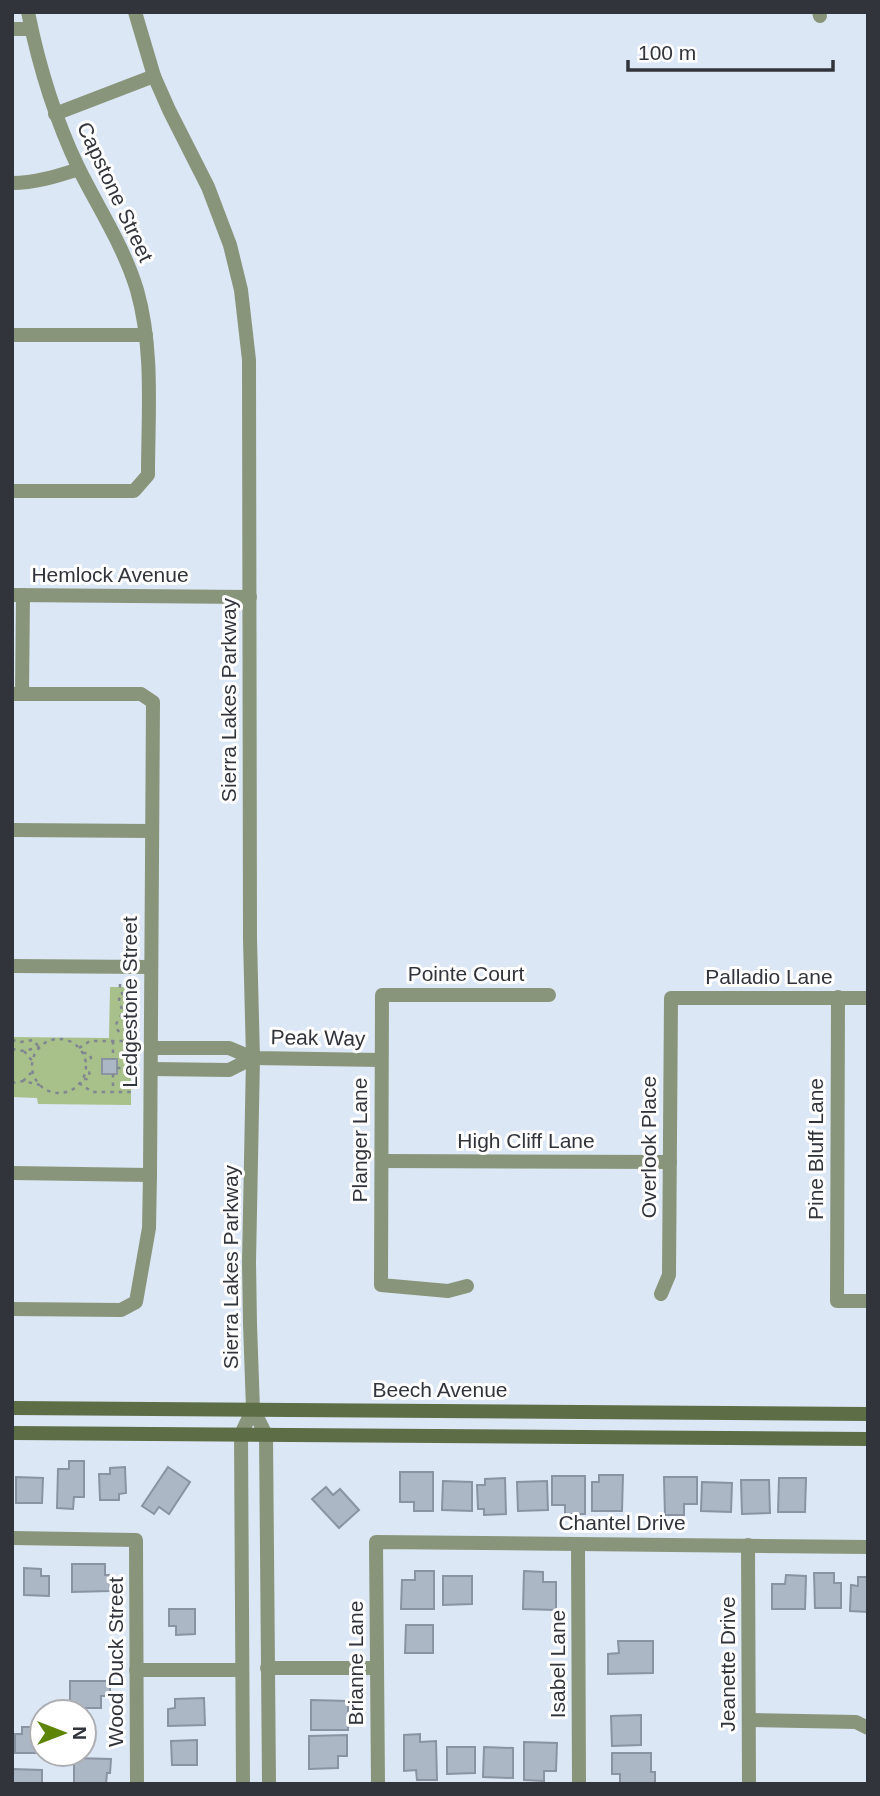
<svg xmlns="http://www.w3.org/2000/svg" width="880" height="1796" font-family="Arial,sans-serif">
<rect width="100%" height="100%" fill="#dce7f6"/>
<polygon fill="#a8c089" points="110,987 126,987 132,995 132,1016 124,1016 124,1056 131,1056 131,1105 38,1104 37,1098 12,1097 12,1037 109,1038"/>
<g fill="#acb7c6" stroke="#8993a2" stroke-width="2">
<rect x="102" y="1059" width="15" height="15"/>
<polygon points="69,1461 84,1461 84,1497 74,1497 73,1509 57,1508 58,1469 69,1469"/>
<polygon points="125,1467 126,1493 119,1494 119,1500 100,1500 99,1474 110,1474 110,1468"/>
<polygon points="168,1467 190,1482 169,1514 159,1507 154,1514 142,1506"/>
<polygon points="400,1472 433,1472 433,1511 414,1511 414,1502 400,1502"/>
<polygon points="599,1475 623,1475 622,1511 592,1511 592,1482 599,1482"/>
<polygon points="552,1476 585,1476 585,1514 565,1514 565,1505 552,1505"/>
<polygon points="16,1477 43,1478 42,1503 16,1503"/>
<polygon points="664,1477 697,1477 697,1504 684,1504 684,1515 665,1515"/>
<polygon points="505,1478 506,1514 484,1515 484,1509 478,1509 477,1485 485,1485 485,1479"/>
<polygon points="779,1478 806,1478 805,1512 778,1512"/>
<polygon points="741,1480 769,1480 770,1513 742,1514"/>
<polygon points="443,1481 472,1482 472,1511 442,1510"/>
<polygon points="547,1481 548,1510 518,1511 517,1482"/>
<polygon points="702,1482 732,1483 731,1512 701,1511"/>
<polygon points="326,1487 333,1495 340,1489 359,1510 339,1528 312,1499"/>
<polygon points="72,1564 105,1564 105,1575 109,1575 110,1591 72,1592"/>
<polygon points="24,1568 41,1569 41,1576 49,1576 49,1596 24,1595"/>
<polygon points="415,1571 434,1571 434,1609 401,1609 402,1580 415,1580"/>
<polygon points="524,1571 543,1572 543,1582 556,1582 556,1610 523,1609"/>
<polygon points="814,1573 834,1573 834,1583 841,1583 841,1608 815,1608"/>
<polygon points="786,1575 806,1576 805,1609 772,1609 772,1584 785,1584"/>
<polygon points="443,1576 472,1576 472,1604 443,1605"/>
<polygon points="858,1577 868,1577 868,1612 850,1611 851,1585 858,1586"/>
<polygon points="169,1609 195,1609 195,1634 176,1635 176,1626 169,1626"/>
<polygon points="406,1625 433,1625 433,1653 405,1653"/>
<polygon points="618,1641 653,1641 653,1673 608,1674 608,1654 619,1653"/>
<polygon points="70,1681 110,1681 110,1696 101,1696 101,1708 70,1708"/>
<polygon points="204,1698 205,1725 168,1726 168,1709 175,1708 175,1699"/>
<polygon points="311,1700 348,1701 348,1730 311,1730"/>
<polygon points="641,1715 641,1745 612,1746 611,1716"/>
<polygon points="22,1727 41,1727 41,1753 15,1753 15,1734 22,1734"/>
<polygon points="420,1734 420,1742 436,1741 437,1780 417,1780 416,1770 404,1771 404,1735"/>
<polygon points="347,1735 347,1756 338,1756 338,1768 309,1769 309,1736"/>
<polygon points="197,1740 197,1765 172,1765 171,1741"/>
<polygon points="524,1742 557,1743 556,1771 544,1771 544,1781 524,1780"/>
<polygon points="447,1747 475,1747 475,1773 447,1774"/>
<polygon points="484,1747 513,1748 513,1778 483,1777"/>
<polygon points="612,1753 651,1753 651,1772 655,1772 655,1784 620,1784 620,1774 612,1774"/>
<polygon points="74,1758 111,1759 110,1773 107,1773 106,1784 74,1784"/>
<polygon points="12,1769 42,1770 42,1784 12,1784"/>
</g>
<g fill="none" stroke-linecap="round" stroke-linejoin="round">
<g stroke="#808791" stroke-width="2.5" stroke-dasharray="3.5 5" stroke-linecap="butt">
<polyline points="120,984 120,990 123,995"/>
<path d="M127,1034h-6c-12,-12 2,-13 1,-25 -1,-3 -3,-6 -3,-10l4,-4 5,3 7,1"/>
<circle cx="59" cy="1066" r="27"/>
<polyline points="12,1040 21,1042 33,1040 39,1047"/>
<polyline points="113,1041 113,1059"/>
<polyline points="79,1048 90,1041 127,1041"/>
<polyline points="12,1049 24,1051 40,1047"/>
<polyline points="24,1051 33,1062"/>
<polyline points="83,1053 87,1053 90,1055 91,1058 86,1062"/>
<polyline points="117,1068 134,1068"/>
<polyline points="113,1074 113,1092"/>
<polyline points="84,1079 87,1079 90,1076 89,1072 85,1070"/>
<polyline points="23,1081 33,1071"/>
<polyline points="12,1083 23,1081 40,1085"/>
<polyline points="79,1083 92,1092 134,1092"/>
</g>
<g stroke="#89957a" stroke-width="14">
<polyline points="819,12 820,16"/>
<polyline points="12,29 31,29"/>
<polyline points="55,114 154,76"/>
<path d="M12,183c24,0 45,-7 67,-14"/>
<polyline points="12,335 146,335"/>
<path d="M12,491h122l14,-16c0,-61 6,-125 -11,-185 -13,-43 -38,-81 -58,-121 -24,-50 -40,-102 -51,-157"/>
<polyline points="12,595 250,597"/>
<polyline points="12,694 141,694 153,702 150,1175 149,1228 136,1302 121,1310 12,1309"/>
<polyline points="22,694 23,595"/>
<polyline points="12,830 152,831"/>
<polyline points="12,966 151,967"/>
<polyline points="838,997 837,1301 868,1301"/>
<polyline points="151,1048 229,1048 253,1058 381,1060"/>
<polyline points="151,1069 229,1070 253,1058"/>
<polyline points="382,1161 670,1162"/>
<polyline points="12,1173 150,1175"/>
<polyline points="467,1286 448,1291 381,1285 382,995 549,995"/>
<polyline points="661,1294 669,1275 671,998 868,998"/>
<polyline points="12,1538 136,1540 137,1784"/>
<polyline points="578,1545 579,1784"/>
<polyline points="748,1545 749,1784"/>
<polyline points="267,1668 377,1668"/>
<polyline points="136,1670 242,1670"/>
<polyline points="749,1720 856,1722 868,1728"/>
<polyline points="378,1784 376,1542 868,1547"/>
</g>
<g stroke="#89957a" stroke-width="14">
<polyline points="135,12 154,76 169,110 208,187 230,245 241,290 249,360 250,939 253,1058 249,1262 250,1324 253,1409 266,1435 269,1784"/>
<polyline points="243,1784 241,1434 253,1409"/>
</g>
<g stroke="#5d6e47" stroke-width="14">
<polyline points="12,1408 868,1414"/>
<polyline points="12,1433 868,1439"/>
</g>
</g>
<g text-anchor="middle" stroke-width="6" stroke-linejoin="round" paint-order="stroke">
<g font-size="21" fill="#31353b" stroke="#fff">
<text transform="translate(115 192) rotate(65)" y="7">Capstone Street</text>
<text x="110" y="582">Hemlock Avenue</text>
<text transform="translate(229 700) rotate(-90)" y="7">Sierra Lakes Parkway</text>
<text x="466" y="981">Pointe Court</text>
<text x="769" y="984">Palladio Lane</text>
<text transform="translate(130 1002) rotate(-90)" y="7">Ledgestone Street</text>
<text transform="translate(318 1038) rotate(1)" y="7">Peak Way</text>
<text transform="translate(360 1140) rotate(-90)" y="7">Planger Lane</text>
<text x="526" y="1148">High Cliff Lane</text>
<text transform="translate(649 1147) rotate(-90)" y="7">Overlook Place</text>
<text transform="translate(816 1149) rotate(-90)" y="7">Pine Bluff Lane</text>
<text transform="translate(231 1267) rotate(-90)" y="7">Sierra Lakes Parkway</text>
<text x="440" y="1397">Beech Avenue</text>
<text x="622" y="1530">Chantel Drive</text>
<text transform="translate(116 1662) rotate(-90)" y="7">Wood Duck Street</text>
<text transform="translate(356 1663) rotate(-90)" y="7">Brianne Lane</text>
<text transform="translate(558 1664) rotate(-90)" y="7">Isabel Lane</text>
<text transform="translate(728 1664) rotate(-90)" y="7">Jeanette Drive</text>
</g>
</g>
<rect width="880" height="1796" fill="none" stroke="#31353b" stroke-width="28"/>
<g transform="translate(63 1733) rotate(90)"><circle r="33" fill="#ffffff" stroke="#adaeb1" stroke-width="2"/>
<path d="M0-5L12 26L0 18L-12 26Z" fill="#5e8405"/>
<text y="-10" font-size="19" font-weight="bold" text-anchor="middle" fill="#31353b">N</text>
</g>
<path d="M628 60v10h205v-10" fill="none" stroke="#31353b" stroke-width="3.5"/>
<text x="638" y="60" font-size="21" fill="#31353b" stroke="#ffffff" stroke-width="5" paint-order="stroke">100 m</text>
</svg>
